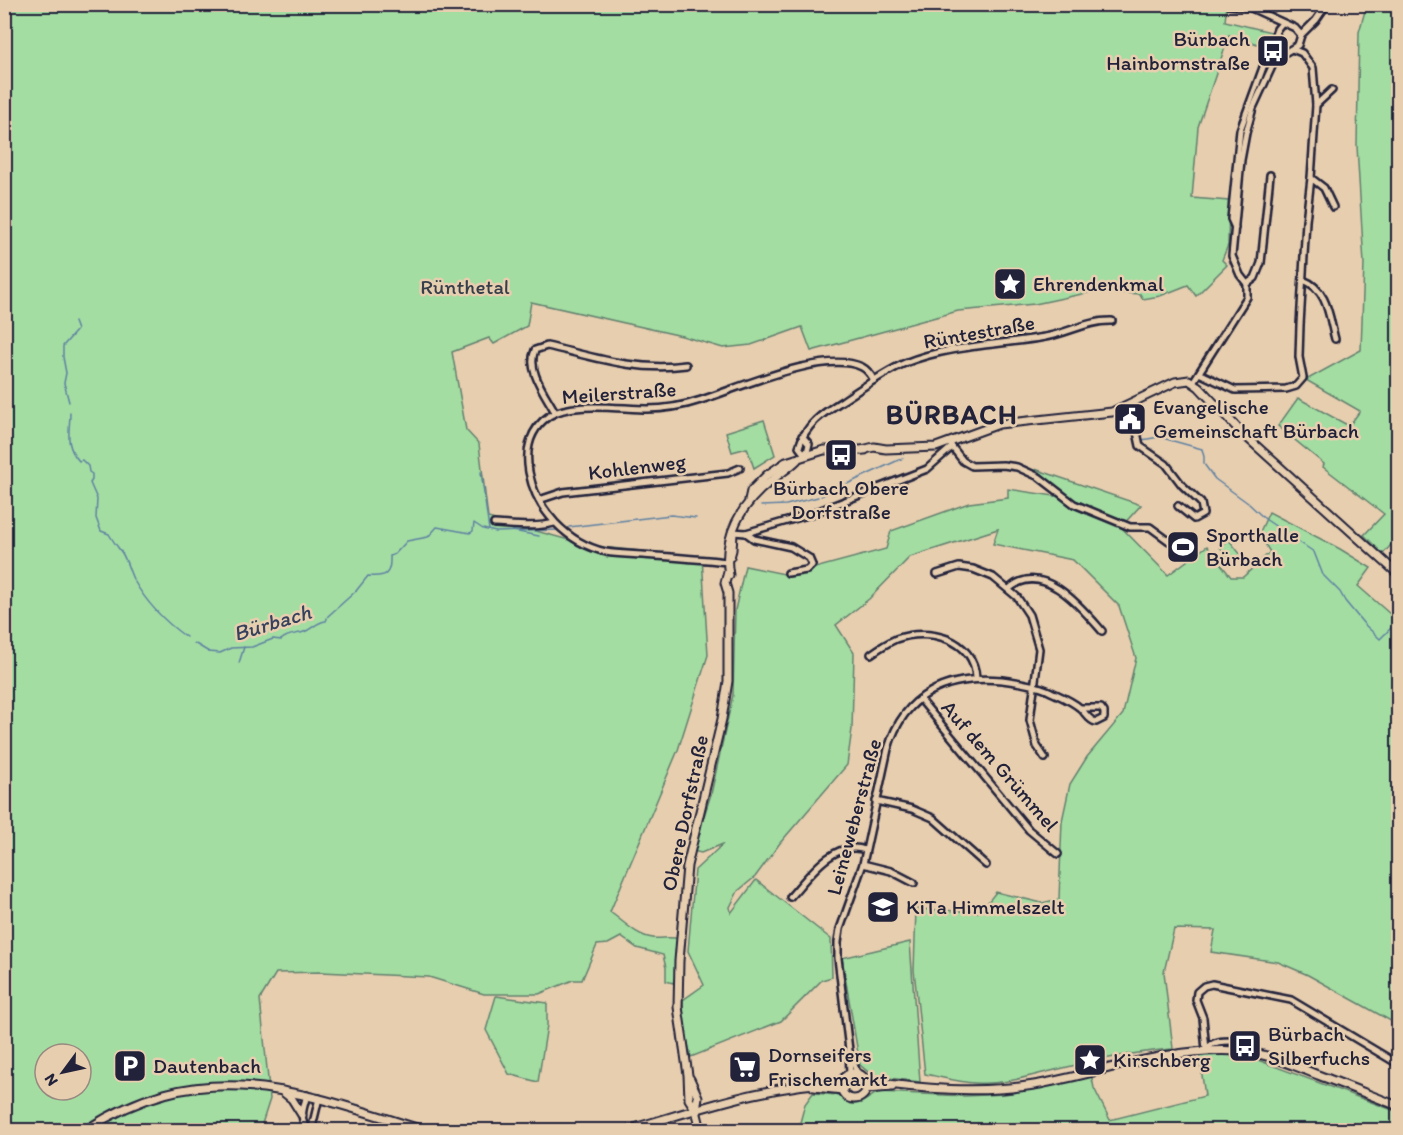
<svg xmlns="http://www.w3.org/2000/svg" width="1403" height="1135" font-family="Itim,sans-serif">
<rect width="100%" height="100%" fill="#e7ceaf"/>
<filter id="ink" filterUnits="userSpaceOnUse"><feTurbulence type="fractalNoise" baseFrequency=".0167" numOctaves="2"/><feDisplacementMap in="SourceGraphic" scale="12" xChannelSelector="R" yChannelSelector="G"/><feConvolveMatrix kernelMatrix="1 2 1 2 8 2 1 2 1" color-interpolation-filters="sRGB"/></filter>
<g filter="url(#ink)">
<g fill="#a3dda2" stroke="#62806e" stroke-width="1.5" fill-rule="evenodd">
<path d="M1227,4l-2,17 46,11 -4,15 -38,-12 -31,92 -6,71 37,3 -1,44 -6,15 5,5 -31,31 -8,-11 -28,11 -17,3 -3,-5 -44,-3 -61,13 -77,7 -147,40 -9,-24 -51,18 -28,3 -41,-12 -151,-34 -4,24 -33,18 -5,-6 -37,14 14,78 13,14 9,74 103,28 111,11 6,98 -30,95 -68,162c14,10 27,24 43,26 9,1 17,-2 26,1l-1,29 -5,15 -7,-2v-13l-3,-13 -26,-7 -16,-11 -13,7 -11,1 -15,35h-9l-34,14h-55l-55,-17 -108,-5 -45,1 -16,26 10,100 -10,31h-255v-1125zM45,1054h36v36h-36z"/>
<polygon points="1367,4 1398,5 1398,537 1383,554 1364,535 1384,514 1323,467 1324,464 1278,426 1298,398 1349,426 1360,411 1306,380 1361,350 1364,264 1357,146 1359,32"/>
<polygon points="764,420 775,455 754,468 747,448 732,452 726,432"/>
<path d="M1035,469l106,36 -20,22 47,48 39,-29 24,31h12l27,-25 -11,-18 10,-22 71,37 31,19 -13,18 40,35v26l-2,3 2,3v372l-90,-50 -30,-13 -67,-10 4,-22 -41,-1 -10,43 9,77c-41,3 -82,12 -122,22 -25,6 -50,14 -76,12 -17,-1 -34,-6 -50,-9l-11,-104 2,-61 64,3 16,-20 46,11 17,-4 3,-78 8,-37 17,-27 36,-43 13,-56 -17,-52 -46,-46 -80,-16 5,-15 -88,28 -41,42 -33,26 18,28 -2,76 -5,36 -67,78 -25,34 -17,14 -8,16 1,6 25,-33 75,59 1,38 -10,3 -41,41 -90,36 -7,-31 -1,-26 21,-15 -16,-34 7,-81 28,-26 -22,9 -8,-2 18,-57 22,-99 2,-85 10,-44 44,9 97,-26 5,-18 78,-28 39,-5v-9l53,8z"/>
<polygon points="1229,540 1241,555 1232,562 1220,547"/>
<polygon points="910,942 920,1082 873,1076 860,1065 842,958"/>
<polygon points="496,996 547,1003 547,1025 538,1082 509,1074 486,1030"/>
<polygon points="1199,1054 1247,1056 1398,1112 1398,1130 798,1130 805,1104 813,1093 838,1095 850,1104 856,1104 861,1103 878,1092 965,1096 1005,1094 1028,1090 1091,1074 1094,1088 1110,1120 1205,1096"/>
</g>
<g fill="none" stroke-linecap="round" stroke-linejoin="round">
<g stroke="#5f81a2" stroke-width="1.5">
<polyline points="1257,4 1275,9"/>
<polyline points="69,402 64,383 66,373 63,357 63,346 77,330 74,322"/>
<path d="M70,412c0,20 -6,32 9,49l3,-1 6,6 1,6 3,2v6l-2,3 7,16 -1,19 5,13 8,3c4,7 8,12 13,19 5,8 7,18 11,26 13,23 32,43 53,58"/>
<polyline points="1138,416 1142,440 1159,437 1202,449 1204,457 1204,464 1215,479 1248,503 1265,519 1314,552 1323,575 1340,592 1345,601 1364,624 1380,639 1392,627 1398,628"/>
<polyline points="998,417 1007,414"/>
<polyline points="481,472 489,530"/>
<polyline points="821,496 903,458"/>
<polyline points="761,506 786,505 818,497"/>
<polyline points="569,527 671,515 696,518"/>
<polyline points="513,531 539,536"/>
<path d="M194,643l15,9 11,1 11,-5 21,-1 21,-8 8,1c8,-7 14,-5 23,-8 9,-3 12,-10 22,-11l2,-5 28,-25 12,-15c17,1 23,0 22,-20l5,-2 12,-13 21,-4 9,-10 33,6 3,-2 1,-8 9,6 13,3 62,-2"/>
<polyline points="239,663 244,647"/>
</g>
<defs>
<g id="street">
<polyline points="1228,5 1249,7 1295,28 1301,35"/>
<polyline points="1276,56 1277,36"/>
<polyline points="1316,105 1332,90"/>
<polyline points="1311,178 1324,188 1333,207"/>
<polyline points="1235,228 1231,219 1240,130 1277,29 1282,23"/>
<path d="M1303,280c25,9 26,37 32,59"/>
<polyline points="1247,284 1255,278 1261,263 1270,175"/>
<polyline points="1199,373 1235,390 1286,389 1296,386 1303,378 1299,357 1300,325 1306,221 1311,178 1316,105 1313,68 1302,53 1292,49"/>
<polyline points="1193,382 1247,297 1247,284 1240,275 1232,256 1241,160 1246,133 1253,108 1276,58 1298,45 1301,35 1316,20 1327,4"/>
<polyline points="1131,404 1140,446 1166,464 1182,485 1201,503 1203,514 1194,519 1178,506"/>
<path d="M555,412c-9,-17 -29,-42 -20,-62l12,-4c47,11 90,26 139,19"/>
<polyline points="802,436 809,444 806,456"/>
<polyline points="952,447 963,461 972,466 1003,465 1017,467 1039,477 1074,504 1130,527 1150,527 1169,541"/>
<path d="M806,456l-7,-9c6,-22 24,-34 43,-46 20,-13 41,-28 63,-38 44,-18 94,-18 140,-26 23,-4 44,-17 67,-16"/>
<polyline points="539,500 563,492 728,473 740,468"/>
<path d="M494,524c20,1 41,4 60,-1"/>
<polyline points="733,532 746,533 811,514 927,469 952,447 951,445"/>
<polyline points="746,533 754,539 791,547 809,558 812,565 807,570 788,573"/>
<path d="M728,562c-29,-3 -57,-5 -86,-7 -12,-1 -25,-1 -36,-3 -39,-9 -70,-42 -77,-80 -4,-22 1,-43 20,-56 22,-15 72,-7 98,-7 19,0 36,-3 54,-9 38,-12 124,-51 161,-33 6,3 9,8 12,13"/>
<polyline points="937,574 959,567 973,569 993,577 1017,597 1029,615 1039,649 1030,720 1037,746 1045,758"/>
<path d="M1009,589c33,-30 73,19 93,42"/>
<path d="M871,654c7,-5 16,-11 25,-15 32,-12 78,-1 80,39"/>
<polyline points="920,699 1029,830 1058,854"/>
<polyline points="876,801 912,809 933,818 986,865"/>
<polyline points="863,864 891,871 914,883"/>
<path d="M790,897c18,-20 44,-58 75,-47"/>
<polyline points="1206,1050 1203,1018 1196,1000 1197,992 1204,986 1212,984 1291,1000 1398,1064"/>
<path d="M1206,1050c8,-11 21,-9 34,-9"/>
<polyline points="851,1055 857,1073"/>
<path d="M850,1074l-1,-24 -11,-92v-16l2,-13 23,-65 25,-115c16,-56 60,-74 114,-69 16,2 31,4 45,10 10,5 24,10 33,18 6,5 8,12 16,14l8,-4v-6l-3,-4h-20"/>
<path d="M307,1095c-4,14 -8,23 0,35"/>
<polyline points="274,1128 275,1130"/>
<polyline points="313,1130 313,1123 319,1098"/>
</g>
<g id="secondary">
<polyline points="862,450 874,447 886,449 936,447 999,424 1112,412 1175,382 1189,380 1199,387 1241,432 1398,574"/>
<polyline points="749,500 751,491 767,475 786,462 824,450 865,450"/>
<polyline points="730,557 732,550 733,533"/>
<path d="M729,575c-7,-38 12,-71 42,-94 9,-8 18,-13 26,-21"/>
<circle cx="854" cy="1086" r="13"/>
<polyline points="690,1079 698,1097 696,1110"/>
<path d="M866,1081c55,8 113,13 168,4 69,-12 134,-39 206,-34 26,2 53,14 78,24 27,10 54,21 80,31"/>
<polyline points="814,1087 843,1090"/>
<polyline points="867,1089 892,1087"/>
<polyline points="282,1091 292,1099 302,1115"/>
<path d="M86,1130c118,-77 215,-38 337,0"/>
<path d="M627,1130c70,-20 142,-46 215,-48"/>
<polyline points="701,1130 696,1110 689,1099 688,1075 678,1007 679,961 687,866 722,719 728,681 728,593 725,583 728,572"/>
</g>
</defs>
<use href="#street" stroke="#22223b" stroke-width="10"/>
<use href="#secondary" stroke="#22223b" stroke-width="11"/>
<use href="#street" stroke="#e7ceaf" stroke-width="5"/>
<use href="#secondary" stroke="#e7ceaf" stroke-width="7"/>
</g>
</g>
<defs>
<symbol id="bus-square" viewBox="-11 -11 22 22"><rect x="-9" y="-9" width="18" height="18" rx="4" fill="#22223b" stroke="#e7ceaf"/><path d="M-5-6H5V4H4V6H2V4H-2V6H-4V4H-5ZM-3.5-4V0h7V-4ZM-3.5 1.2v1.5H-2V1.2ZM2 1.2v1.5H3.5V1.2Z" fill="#fff"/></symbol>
<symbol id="sight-square" viewBox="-11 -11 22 22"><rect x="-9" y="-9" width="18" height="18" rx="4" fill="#22223b" stroke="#e7ceaf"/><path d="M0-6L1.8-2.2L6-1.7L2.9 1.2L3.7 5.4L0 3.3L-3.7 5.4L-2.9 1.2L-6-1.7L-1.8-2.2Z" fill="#fff"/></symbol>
<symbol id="civic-square" viewBox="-11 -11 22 22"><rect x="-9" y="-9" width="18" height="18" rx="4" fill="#22223b" stroke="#e7ceaf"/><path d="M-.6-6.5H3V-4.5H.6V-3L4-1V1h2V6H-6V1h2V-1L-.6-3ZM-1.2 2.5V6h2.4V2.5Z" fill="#fff"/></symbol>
<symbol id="stadium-square" viewBox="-11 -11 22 22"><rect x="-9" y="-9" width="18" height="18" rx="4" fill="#22223b" stroke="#e7ceaf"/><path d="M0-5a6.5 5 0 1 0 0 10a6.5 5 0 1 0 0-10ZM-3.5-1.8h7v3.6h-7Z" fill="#fff"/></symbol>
<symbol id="school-square" viewBox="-11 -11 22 22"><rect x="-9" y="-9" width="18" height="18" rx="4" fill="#22223b" stroke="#e7ceaf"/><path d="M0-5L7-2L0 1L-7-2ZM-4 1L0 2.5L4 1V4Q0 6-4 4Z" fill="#fff"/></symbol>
<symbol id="parking-square" viewBox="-11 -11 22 22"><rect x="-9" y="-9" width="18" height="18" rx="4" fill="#22223b" stroke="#e7ceaf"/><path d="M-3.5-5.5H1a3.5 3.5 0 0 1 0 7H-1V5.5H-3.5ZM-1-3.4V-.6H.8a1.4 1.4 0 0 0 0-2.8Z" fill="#fff"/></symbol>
<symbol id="supermarket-square" viewBox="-11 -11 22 22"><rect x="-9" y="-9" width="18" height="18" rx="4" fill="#22223b" stroke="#e7ceaf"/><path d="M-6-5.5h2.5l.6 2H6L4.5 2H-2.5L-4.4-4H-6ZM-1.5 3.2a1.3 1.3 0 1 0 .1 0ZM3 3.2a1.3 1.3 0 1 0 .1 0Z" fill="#fff"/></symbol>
</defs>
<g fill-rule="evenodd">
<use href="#bus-square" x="1254" y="32" width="38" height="38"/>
<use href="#sight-square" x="991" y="265" width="38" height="38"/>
<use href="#civic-square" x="1111" y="400" width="38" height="38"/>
<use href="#bus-square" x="822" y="436" width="38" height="38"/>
<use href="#stadium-square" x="1164" y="528" width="38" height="38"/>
<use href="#school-square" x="864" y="888" width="38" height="38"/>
<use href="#bus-square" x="1226" y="1027" width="38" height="38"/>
<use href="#sight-square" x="1071" y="1041" width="38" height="38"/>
<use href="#parking-square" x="111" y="1047" width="38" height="38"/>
<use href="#supermarket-square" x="726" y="1048" width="38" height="38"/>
</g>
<g text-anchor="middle" stroke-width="5" stroke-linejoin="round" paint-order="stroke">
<g font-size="21" fill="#22223b" stroke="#e7ceaf" text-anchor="start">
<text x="1250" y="46" text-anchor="end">Bürbach<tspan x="1250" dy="24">Hainbornstraße</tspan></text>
<text x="1033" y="291">Ehrendenkmal</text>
<text x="1153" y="414">Evangelische<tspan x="1153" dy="24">Gemeinschaft Bürbach</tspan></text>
<text x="841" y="495" text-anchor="middle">Bürbach Obere<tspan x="841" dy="24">Dorfstraße</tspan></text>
<text x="1206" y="542">Sporthalle<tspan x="1206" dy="24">Bürbach</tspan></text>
<text x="906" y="914">KiTa Himmelszelt</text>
<text x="1268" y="1041">Bürbach<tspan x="1268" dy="24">Silberfuchs</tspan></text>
<text x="768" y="1062">Dornseifers<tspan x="768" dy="24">Frischemarkt</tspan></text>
<text x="1113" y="1067">Kirschberg</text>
<text x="153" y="1073">Dautenbach</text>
</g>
<g font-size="21" fill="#353e4a" stroke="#e7ceaf">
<text x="465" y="294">Rünthetal</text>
</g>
<g font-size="21" fill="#22223b" stroke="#e7ceaf">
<text transform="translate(979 332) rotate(-10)" y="7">Rüntestraße</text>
<text transform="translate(619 393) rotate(-4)" y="7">Meilerstraße</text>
<text transform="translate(637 467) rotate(-7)" y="7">Kohlenweg</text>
<text transform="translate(1000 766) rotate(49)" y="7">Auf dem Grümmel</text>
<text transform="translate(685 813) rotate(-78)" y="7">Obere Dorfstraße</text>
<text transform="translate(854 817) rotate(-75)" y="7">Leineweberstraße</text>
</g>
<g font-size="22" font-style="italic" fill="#36425d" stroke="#e7ceaf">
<text transform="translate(272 622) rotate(-17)" y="8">Bürbach</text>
</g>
<g font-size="27" font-weight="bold" letter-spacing="1.5" fill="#22223b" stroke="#e7ceaf">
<text x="952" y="424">BÜRBACH</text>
</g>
</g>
<rect width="1403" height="1135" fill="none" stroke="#e7ceaf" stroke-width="24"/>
<rect x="12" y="12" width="1379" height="1111" fill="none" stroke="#22223b" stroke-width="2" filter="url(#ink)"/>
<g transform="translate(63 1072) rotate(237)"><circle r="28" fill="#e7ceaf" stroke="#988981" stroke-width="1.5"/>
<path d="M0-4.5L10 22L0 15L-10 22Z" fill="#22223b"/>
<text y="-9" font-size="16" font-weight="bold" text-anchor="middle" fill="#22223b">N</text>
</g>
</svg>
